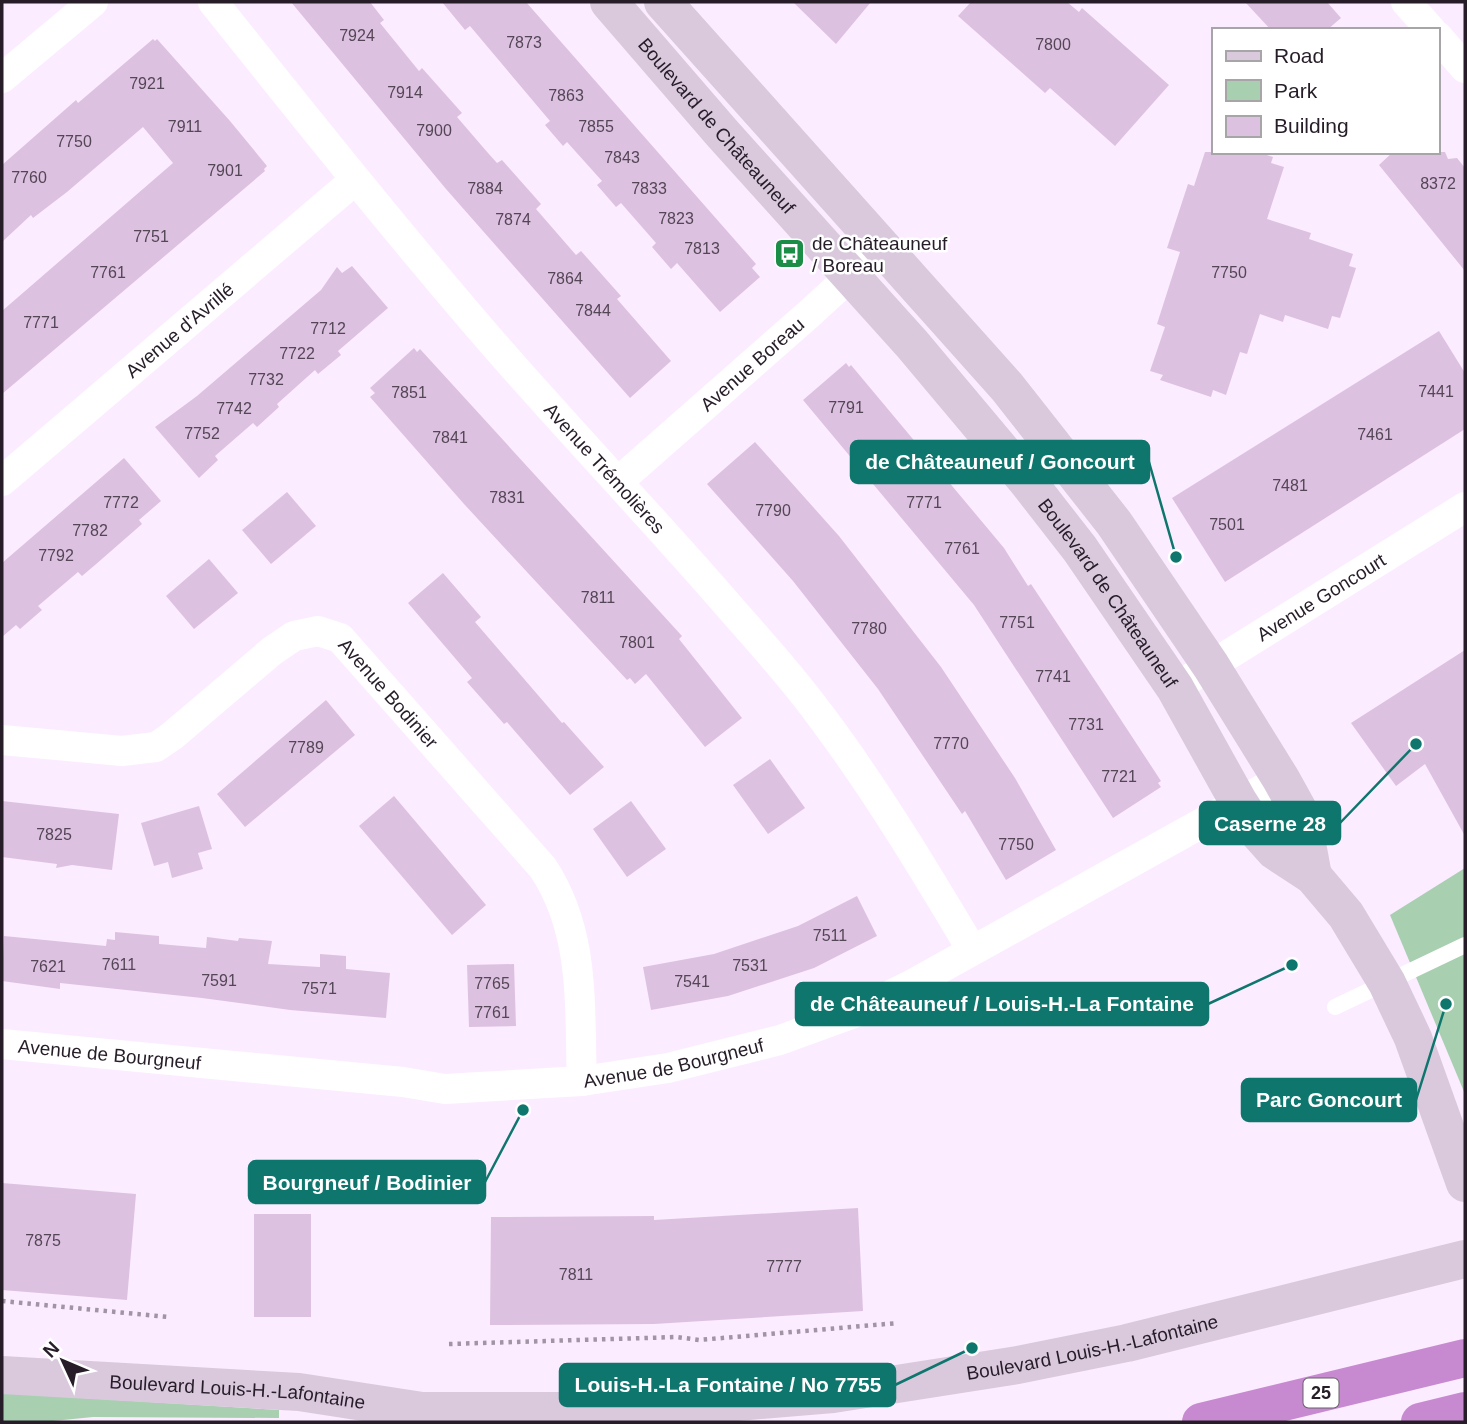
<svg xmlns="http://www.w3.org/2000/svg" width="1467" height="1424" font-family="Arial,sans-serif">
<rect width="100%" height="100%" fill="#fcecff"/>
<g fill="#a8cfb0">
<polygon points="1465,868 1465,1094 1390,915"/>
<polygon points="2,1393 279,1410 279,1418 93,1417 43,1422 2,1422"/>
</g>
<g fill="#dcc2e0">
<polygon points="291,2 370,2 384,20 380,23 419,71 422,68 462,113 457,117 488,153 497,163 502,160 541,204 536,209 576,255 581,251 621,296 617,299 671,361 630,398 446,189"/>
<polygon points="442,2 526,2 756,264 752,268 760,277 720,312 677,263 671,269 652,247 656,243 621,203 616,207 597,185 602,181 567,142 563,146 545,125 550,121 470,26 465,30"/>
<polygon points="793,2 871,2 836,44"/>
<polygon points="971,2 1067,2 1079,12 1082,8 1169,85 1115,146 1050,88 1045,93 958,16"/>
<polygon points="1245,2 1327,2 1341,18 1327,30 1271,30"/>
<polygon points="153,39 155,41 157,39 230,121 267,166 264,169 265,171 2,394 2,311 173,163 143,127 67,192 33,218 31,215 2,242 2,165 76,100 78,103"/>
<polygon points="1205,152 1258,152 1273,157 1271,163 1284,167 1267,219 1311,233 1309,239 1353,254 1349,266 1356,268 1340,318 1332,316 1328,329 1285,315 1283,322 1260,314 1247,354 1240,352 1226,395 1213,390 1211,397 1160,380 1163,375 1150,371 1165,327 1157,324 1180,252 1167,248 1188,184 1194,186"/>
<polygon points="1393,152 1445,152 1448,159 1457,158 1465,168 1465,271 1379,165"/>
<polygon points="352,266 388,308 338,351 341,355 318,374 315,370 277,404 279,407 257,427 253,423 215,456 218,460 199,478 155,427 197,396 321,290 337,267 342,273"/>
<polygon points="1439,331 1465,373 1465,429 1225,582 1172,498"/>
<polygon points="414,348 417,352 420,349 682,636 679,639 742,718 705,747 646,674 635,684 630,678 627,680 464,504 370,397 375,393 370,388"/>
<polygon points="846,363 849,367 851,365 1004,548 1028,586 1031,584 1104,694 1161,781 1158,783 1161,787 1113,818 974,605 803,400"/>
<polygon points="755,442 839,536 941,667 1015,778 1056,850 1006,880 965,811 962,814 878,689 793,581 707,484"/>
<polygon points="124,458 161,501 139,520 142,524 95,565 82,576 78,572 38,606 42,610 20,629 16,625 2,637 2,563"/>
<polygon points="287,492 316,526 271,564 242,530"/>
<polygon points="209,559 238,593 194,629 166,596"/>
<polygon points="443,573 481,617 475,622 562,723 564,722 604,767 570,795 507,722 504,724 467,682 472,678 408,603"/>
<polygon points="1465,650 1465,836 1425,764 1396,786 1351,723"/>
<polygon points="326,700 355,735 245,827 217,794"/>
<polygon points="770,759 805,808 768,834 733,785"/>
<polygon points="394,796 486,905 452,935 359,826"/>
<polygon points="2,801 119,814 112,870 72,865 56,868 57,864 2,857"/>
<polygon points="631,801 666,849 627,877 593,829"/>
<polygon points="199,806 212,849 198,853 203,869 172,878 168,862 154,866 141,823"/>
<polygon points="857,896 877,936 814,968 728,996 651,1010 643,967 714,954 798,926"/>
<polygon points="115,932 159,936 159,944 206,948 207,937 238,941 239,938 272,941 268,964 320,967 320,954 346,956 346,969 390,973 386,1018 290,1010 202,998 60,983 60,989 2,981 4,936 106,946 107,939 115,940"/>
<polygon points="514,964 516,1026 469,1027 467,965"/>
<polygon points="2,1183 136,1194 127,1300 2,1290"/>
<polygon points="858,1208 863,1311 654,1324 490,1325 491,1217 654,1216 654,1220"/>
<rect x="254" y="1214" width="57" height="103"/>
</g>
<g fill="none" stroke-linecap="round" stroke-linejoin="round">
<g stroke="#a194a4" stroke-width="4.5" stroke-dasharray="3.5 5" stroke-linecap="butt">
<polyline points="2,1301 168,1317"/>
<polyline points="449,1344 677,1337 699,1340 898,1323"/>
</g>
<polyline stroke="#fff" stroke-width="16" points="1335,1007 1465,945"/>
<g stroke="#fff" stroke-width="30">
<path id="s1" d="M213,2c89,111 178,223 271,331 81,94 168,184 249,278 31,35 62,70 90,108 55,74 102,152 149,231"/>
<polyline points="1406,2 1431,30"/>
<polyline points="1437,36 1465,68"/>
<polyline points="2,78 93,2"/>
<path id="s2" d="M2,481l353,-301"/>
<path id="s3" d="M619,481l190,-167 73,-67"/>
<path id="s4" d="M1175,688l290,-181"/>
<path id="s5" d="M2,740l120,11 34,-4 16,-11 100,-85 22,-15 24,-5 22,7 203,230c43,65 36,138 39,213"/>
<path id="s6" d="M2,1044l401,38 42,7 137,-8 86,-13 112,-28 77,-28 52,-26 372,-207"/>
</g>
<g stroke="#dac9dd" stroke-width="38">
<path id="s7" d="M609,2l113,131 190,211 115,137 53,68 95,139 63,113 20,31 17,19 38,25 33,39 41,68 26,55 52,145"/>
<polyline points="663,2 1007,387 1114,523 1211,666 1281,779 1302,817 1313,876"/>
<path id="s8" d="M2,1375l297,17 123,19h174l141,-9 96,-8 185,-29 109,-22 338,-84"/>
</g>
<g stroke="#c78ad1" stroke-width="38">
<polyline points="1201,1422 1465,1358"/>
<polyline points="1420,1422 1465,1411"/>
</g>
</g>
<defs>
<symbol id="bus-square" viewBox="-11 -11 22 22"><rect x="-9" y="-9" width="18" height="18" rx="4" fill="#1b8d46" stroke="#fff"/><path d="M-5-6H5V4H4V6H2V4H-2V6H-4V4H-5ZM-3.5-4V0h7V-4ZM-3.5 1.2v1.5H-2V1.2ZM2 1.2v1.5H3.5V1.2Z" fill="#fff"/></symbol>
</defs>
<g fill-rule="evenodd">
<use href="#bus-square" x="772" y="236" width="35" height="35"/>
</g>
<g text-anchor="middle" stroke-width="5" stroke-linejoin="round" paint-order="stroke">
<g font-size="16" fill="#544656">
<text x="357" y="41">7924</text>
<text x="524" y="48">7873</text>
<text x="1053" y="50">7800</text>
<text x="147" y="89">7921</text>
<text x="405" y="98">7914</text>
<text x="566" y="101">7863</text>
<text x="185" y="132">7911</text>
<text x="596" y="132">7855</text>
<text x="434" y="136">7900</text>
<text x="74" y="147">7750</text>
<text x="622" y="163">7843</text>
<text x="225" y="176">7901</text>
<text x="29" y="183">7760</text>
<text x="1438" y="189">8372</text>
<text x="485" y="194">7884</text>
<text x="649" y="194">7833</text>
<text x="676" y="224">7823</text>
<text x="513" y="225">7874</text>
<text x="151" y="242">7751</text>
<text x="702" y="254">7813</text>
<text x="108" y="278">7761</text>
<text x="1229" y="278">7750</text>
<text x="565" y="284">7864</text>
<text x="593" y="316">7844</text>
<text x="41" y="328">7771</text>
<text x="328" y="334">7712</text>
<text x="297" y="359">7722</text>
<text x="266" y="385">7732</text>
<text x="1436" y="397">7441</text>
<text x="409" y="398">7851</text>
<text x="846" y="413">7791</text>
<text x="234" y="414">7742</text>
<text x="202" y="439">7752</text>
<text x="1375" y="440">7461</text>
<text x="450" y="443">7841</text>
<text x="1290" y="491">7481</text>
<text x="507" y="503">7831</text>
<text x="121" y="508">7772</text>
<text x="924" y="508">7771</text>
<text x="773" y="516">7790</text>
<text x="1227" y="530">7501</text>
<text x="90" y="536">7782</text>
<text x="962" y="554">7761</text>
<text x="56" y="561">7792</text>
<text x="598" y="603">7811</text>
<text x="1017" y="628">7751</text>
<text x="869" y="634">7780</text>
<text x="637" y="648">7801</text>
<text x="1053" y="682">7741</text>
<text x="1086" y="730">7731</text>
<text x="951" y="749">7770</text>
<text x="306" y="753">7789</text>
<text x="1119" y="782">7721</text>
<text x="54" y="840">7825</text>
<text x="1016" y="850">7750</text>
<text x="830" y="941">7511</text>
<text x="119" y="970">7611</text>
<text x="750" y="971">7531</text>
<text x="48" y="972">7621</text>
<text x="219" y="986">7591</text>
<text x="692" y="987">7541</text>
<text x="492" y="989">7765</text>
<text x="319" y="994">7571</text>
<text x="492" y="1018">7761</text>
<text x="43" y="1246">7875</text>
<text x="784" y="1272">7777</text>
<text x="576" y="1280">7811</text>
</g>
<rect fill="#fff" stroke="#676168" stroke-width="2" x="1303.5" y="1378.5" width="35" height="29" rx="5"/>
<g font-size="18" font-weight="bold" fill="#261d28">
<text x="1321" y="1399">25</text>
</g>
<g font-size="19" fill="#261d28" stroke="#fff">
<text dy="7" stroke="none"><textPath href="#s7" startOffset="164">Boulevard de Châteauneuf</textPath></text>
<text dy="7" stroke="none"><textPath href="#s2" startOffset="233">Avenue d'Avrillé</textPath></text>
<text dy="7" stroke="none"><textPath href="#s3" startOffset="177">Avenue Boreau</textPath></text>
<text dy="7" stroke="none"><textPath href="#s1" startOffset="609">Avenue Trémolières</textPath></text>
<text dy="7" stroke="none"><textPath href="#s7" startOffset="774">Boulevard de Châteauneuf</textPath></text>
<text dy="7" stroke="none"><textPath href="#s4" startOffset="172">Avenue Goncourt</textPath></text>
<text dy="7" stroke="none"><textPath href="#s5" startOffset="453">Avenue Bodinier</textPath></text>
<text dy="7" stroke="none"><textPath href="#s6" startOffset="108">Avenue de Bourgneuf</textPath></text>
<text dy="7" stroke="none"><textPath href="#s6" startOffset="676">Avenue de Bourgneuf</textPath></text>
<text dy="7" stroke="none"><textPath href="#s8" startOffset="1097">Boulevard Louis-H.-Lafontaine</textPath></text>
<text dy="7" stroke="none"><textPath href="#s8" startOffset="236">Boulevard Louis-H.-Lafontaine</textPath></text>
</g>
<g font-size="19" fill="#261d28" stroke="#fff" text-anchor="start">
<text x="812" y="250">de Châteauneuf<tspan x="812" dy="22">/ Boreau</tspan></text>
</g>
</g>
<path fill="none" stroke="#0f766e" stroke-width="2.5" d="M1176 557L1149 462M1416 744L1340 823M1292 965L1208 1004M1446 1004L1416 1100M523 1110L485 1182M972 1348L895 1385"/>
<g fill="#0f766e" stroke="#fff" stroke-width="2.5">
<circle cx="1176" cy="557" r="7"/>
<circle cx="1416" cy="744" r="7"/>
<circle cx="1292" cy="965" r="7"/>
<circle cx="1446" cy="1004" r="7"/>
<circle cx="523" cy="1110" r="7"/>
<circle cx="972" cy="1348" r="7"/>
</g>
<g fill="#0f766e" stroke="#0f766e" stroke-width="2.5">
<rect x="851" y="441" width="298" height="42" rx="7"/>
<rect x="1200" y="802" width="140" height="42" rx="7"/>
<rect x="796" y="983" width="412" height="42" rx="7"/>
<rect x="1242" y="1079" width="174" height="42" rx="7"/>
<rect x="249" y="1161" width="236" height="42" rx="7"/>
<rect x="560" y="1364" width="335" height="42" rx="7"/>
</g>
<g font-size="21" text-anchor="middle" font-weight="bold" fill="#fff">
<text x="1000" y="469">de Châteauneuf / Goncourt</text>
<text x="1270" y="831">Caserne 28</text>
<text x="1002" y="1011">de Châteauneuf / Louis-H.-La Fontaine</text>
<text x="1329" y="1107">Parc Goncourt</text>
<text x="367" y="1190">Bourgneuf / Bodinier</text>
<text x="728" y="1392">Louis-H.-La Fontaine / No 7755</text>
</g>
<rect width="1467" height="1424" fill="none" stroke="#261d28" stroke-width="7"/>
<rect x="1212" y="28" width="228" height="126" fill="#ffffff" stroke="#a8a5a9" stroke-width="2"/>
<rect x="1226" y="51" width="35" height="10" fill="#dac9dd" stroke="#a8a5a9" stroke-width="2"/>
<text x="1274" y="63" font-size="21" fill="#261d28">Road</text>
<rect x="1226" y="80" width="35" height="21" fill="#a8cfb0" stroke="#a8a5a9" stroke-width="2"/>
<text x="1274" y="98" font-size="21" fill="#261d28">Park</text>
<rect x="1226" y="116" width="35" height="21" fill="#dcc2e0" stroke="#a8a5a9" stroke-width="2"/>
<text x="1274" y="133" font-size="21" fill="#261d28">Building</text>
<g transform="translate(63 1361) rotate(314)" stroke="#ffffff" stroke-width="5" paint-order="stroke">
<path d="M0-5L12 26L0 18L-12 26Z" fill="#261d28"/>
<text y="-10" font-size="19" font-weight="bold" text-anchor="middle" fill="#261d28">N</text>
</g>
</svg>
